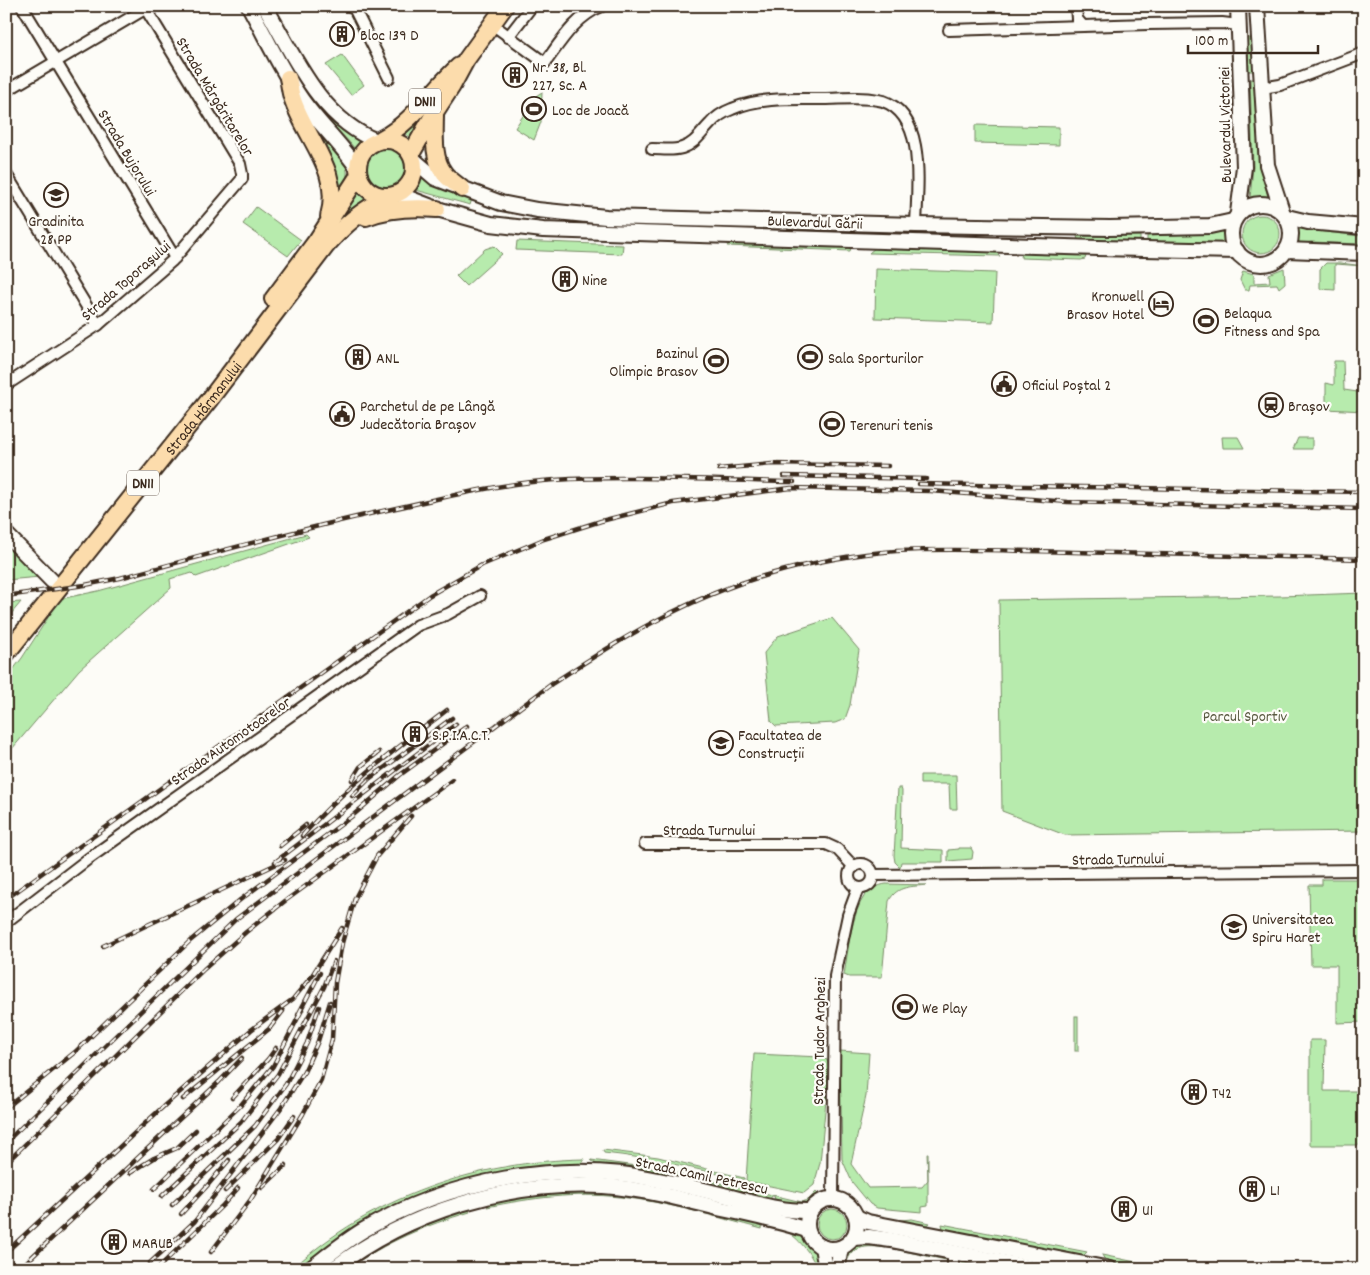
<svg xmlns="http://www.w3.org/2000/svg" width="1370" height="1275" font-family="Dekko,sans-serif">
<rect width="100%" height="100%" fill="#fdfcf7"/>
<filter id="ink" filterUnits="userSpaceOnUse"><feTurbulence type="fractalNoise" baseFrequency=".02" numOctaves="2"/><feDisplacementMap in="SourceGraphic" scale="10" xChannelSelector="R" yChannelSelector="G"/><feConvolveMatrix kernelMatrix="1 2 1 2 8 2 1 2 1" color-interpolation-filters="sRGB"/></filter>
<g filter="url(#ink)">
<g fill="#b7ebad" stroke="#798a66">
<polygon points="1249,38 1252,38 1254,71 1249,71 1247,39"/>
<polygon points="342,55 364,85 351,95 326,65"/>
<polygon points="1250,79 1255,79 1260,167 1268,197 1250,198 1253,167"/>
<polygon points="542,92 541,122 534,140 515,128 536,96"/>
<polygon points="434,100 411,138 402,131"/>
<path d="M317,107l19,19 25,14 -7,8c-11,-15 -27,-26 -39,-39z"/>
<polygon points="975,125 1059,127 1059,145 975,143"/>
<path d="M316,135c11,3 30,24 31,36 1,8 -4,16 -8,23z"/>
<circle cx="386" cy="168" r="19"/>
<polygon points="422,175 472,199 470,205 416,190"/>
<polygon points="355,191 365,199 358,204 326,237"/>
<polygon points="256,207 301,240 288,256 243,224"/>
<circle cx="1261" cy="234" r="19"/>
<polygon points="1297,227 1316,231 1360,236 1360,244 1312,242 1297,244"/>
<polygon points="1225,230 1227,248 1147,242 1147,236 1208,233"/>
<polygon points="1077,236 1140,236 1140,242 1078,240"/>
<polygon points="517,241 623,245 622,254 516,250"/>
<polygon points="731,241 849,247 851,248 850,251 727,246"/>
<polygon points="494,246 502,254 466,286 456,276 485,249"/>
<polygon points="882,246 995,251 1000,256 869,253 875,248"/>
<polygon points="1022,251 1086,256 1085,259 1081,260 1021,258"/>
<polygon points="1326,263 1340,263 1364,266 1335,264 1335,290 1320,289 1320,269"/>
<polygon points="1284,268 1285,283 1279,288 1277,284 1250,285 1249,290 1245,290 1240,280 1243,271 1254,274 1254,283 1270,282 1269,274"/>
<polygon points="876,269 995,273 993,322 875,318"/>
<polygon points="1334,361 1343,361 1344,390 1364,393 1364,411 1326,409 1326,383 1334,385"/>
<polygon points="1222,437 1238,437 1244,448 1223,448"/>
<polygon points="1298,438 1312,438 1312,449 1293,449"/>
<path d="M306,534l3,3 -113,40 -4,-4c-8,3 -14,3 -22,6l1,9 -92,82 -73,86v-77l16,-21 38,-59 38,-8z"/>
<polygon points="6,542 40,577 6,580"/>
<polygon points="1364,593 1364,831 1065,835 1002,811 999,600 1280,596"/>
<polygon points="21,602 6,620 6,603"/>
<polygon points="832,618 859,650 850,705 845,719 835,723 776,726 771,721 764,653 778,636"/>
<polygon points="920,775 956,775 957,809 950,809 949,784 920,784"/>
<polygon points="898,788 901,788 902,791 901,848 943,850 943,862 901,862 900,867 895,862 894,856"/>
<polygon points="959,848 971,848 973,852 972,859 948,861 948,850 959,849"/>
<polygon points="1322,879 1364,879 1364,1022 1337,1023 1337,965 1311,965 1309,885 1322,885"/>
<path d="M886,884l41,1c-15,2 -30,0 -38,16l-7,76h-33l-5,-2c4,-23 7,-61 21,-80 5,-6 14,-10 21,-11z"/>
<rect x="1075" y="1016" width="3" height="35"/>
<polygon points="1310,1040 1325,1040 1324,1091 1360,1091 1360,1145 1310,1145"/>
<polygon points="840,1051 869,1053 866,1096 851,1164 868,1188 922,1187 928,1180 927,1153 928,1153 928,1206 922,1207 922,1212 877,1208 870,1204 852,1182 842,1159"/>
<polygon points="754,1054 821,1057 827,1060 829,1069 820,1163 814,1185 804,1193 746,1181"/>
<path d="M603,1150l55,7 86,21v2c-47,-11 -92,-22 -140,-27z"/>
<path d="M584,1159l-4,6 -106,16 -142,65 -29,23h-11c79,-72 186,-108 292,-110z"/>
<path d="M591,1160l75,10 136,32 6,-2 8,-8 2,2c-15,15 -23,11 -42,9l-2,-7h-2l-4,6 -30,-9 -13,-7 -26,-7h-18l-82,-12z"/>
<path d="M559,1192h62l142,32 -1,5c-46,-12 -94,-27 -142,-32 -45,-5 -89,1 -133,10l7,-7z"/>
<path d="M464,1208l4,1 2,3c-44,13 -85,30 -122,57h-8l44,-29z"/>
<circle cx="832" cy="1224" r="15"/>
<polygon points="912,1219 930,1223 925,1227 899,1223 900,1220"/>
<path d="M770,1224l27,9 20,22 4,14h-5c-1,-11 -17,-30 -27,-36 -5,-3 -14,-4 -20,-5z"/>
<polygon points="942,1224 1087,1252 1082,1257 947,1231 943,1229"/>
<path d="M857,1243l30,1 -1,4c-18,-3 -39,-3 -40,21h-5c3,-12 5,-19 16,-26z"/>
<polygon points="894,1245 942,1254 946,1260 894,1249"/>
<polygon points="1102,1255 1169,1269 1140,1269 1109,1263 1105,1260"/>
<polygon points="966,1260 1002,1269 985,1269 961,1264"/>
</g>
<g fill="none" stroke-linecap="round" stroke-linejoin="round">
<defs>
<g id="street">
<polyline points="22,6 175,258"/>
<polyline points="353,6 389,78"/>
<polyline points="1076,6 1077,19 1083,26"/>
<path d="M492,24l53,39c16,-22 31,-47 57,-57"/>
<polyline points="949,30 1148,24 1222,23 1239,25"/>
<polyline points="508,37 532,6"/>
<polyline points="1262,88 1280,85 1364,53"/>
<polyline points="6,91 150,6"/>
<path d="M652,149c10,0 20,2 30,-1 13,-4 19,-15 28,-24 6,-7 14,-12 22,-15 28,-12 61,-10 91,-10 18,0 42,-3 60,2 44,15 34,87 33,124"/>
<polyline points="6,174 98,325"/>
<polyline points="6,385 98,325 172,261 242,179 242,174 240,164 144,6"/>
<polyline points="645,844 826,844 837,849 854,867"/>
<circle cx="861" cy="876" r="12"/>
<polyline points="873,875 1364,870"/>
<polyline points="6,922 88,859 418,625 448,614 480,596"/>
<polyline points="833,1199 835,976 848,915 858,888"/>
<polyline points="953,1269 953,1252"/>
</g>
<g id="secondary">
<path d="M249,6c17,31 32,65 53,94 17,24 39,44 56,69"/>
<path d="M265,6c29,50 55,113 112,135"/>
<polyline points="1238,6 1244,167 1238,213"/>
<polyline points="1257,6 1267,165 1282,211"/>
<polyline points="413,159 435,178 501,203 537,210 606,217 916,225 1110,228 1210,226 1233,221"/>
<polyline points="398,194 437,209 491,224 543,230 1098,248 1237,251"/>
<circle cx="1261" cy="234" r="30"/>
<polyline points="1287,217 1308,222 1364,227"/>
<polyline points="1287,250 1364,253"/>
<polyline points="6,534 52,581"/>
<circle cx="832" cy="1224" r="25"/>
<polyline points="856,1217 868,1222 894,1227 1110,1269"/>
<polyline points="853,1238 869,1237 891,1240 1039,1269"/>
<polyline points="822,1247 826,1269"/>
<path d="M310,1269c17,-13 34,-27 52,-38 86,-51 198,-72 296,-51 27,5 54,12 81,19 23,6 47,13 71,12"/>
<path d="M333,1269c76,-58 175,-88 270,-83 41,3 80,13 119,23 29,6 57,12 85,21"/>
<polyline points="837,1269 841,1248"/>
</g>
<g id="primary">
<path d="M288,78c2,7 2,15 5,22 13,39 49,72 36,116"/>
<path d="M435,114c0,18 -3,44 9,59 4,6 13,11 18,16"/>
<path d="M381,139c32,-17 51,-49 78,-73"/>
<circle cx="386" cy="168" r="28"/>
<polyline points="411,154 435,112 452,86 466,60 505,6"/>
<path d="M366,217c23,-9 46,-10 71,-8"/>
<polyline points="273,299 317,240 359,175"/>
<path id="s1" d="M6,654l204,-255 116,-153c19,-22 37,-37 64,-50"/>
</g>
</defs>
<use href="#street" stroke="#3b2a1e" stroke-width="14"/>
<use href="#secondary" stroke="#3b2a1e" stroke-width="18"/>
<use href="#primary" stroke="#3b2a1e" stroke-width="20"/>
<use href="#street" stroke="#fdfcf7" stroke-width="10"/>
<use href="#secondary" stroke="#fdfcf7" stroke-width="14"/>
<use href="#primary" stroke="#fcdcac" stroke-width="16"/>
<defs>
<g id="rail">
<polyline points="719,469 772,464 888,466"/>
<polyline points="784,476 926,479"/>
<polyline points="919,484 1364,492"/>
<path d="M6,596l79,-11 35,-7c96,-26 192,-52 290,-73 48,-11 96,-22 145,-25 80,-5 160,1 239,2"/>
<polyline points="352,780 360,767 379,752"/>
<polyline points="352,796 369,779 452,718"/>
<path d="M302,836c45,-51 91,-85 145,-126"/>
<polyline points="280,846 306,825"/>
<polyline points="275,862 456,724"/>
<polyline points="6,899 430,595 482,565 544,539 601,521 673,503 791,488 931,491 1068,502 1364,509"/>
<polyline points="103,946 285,860"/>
<polyline points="298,1015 320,973"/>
<polyline points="232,1098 268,1059 276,1048"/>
<polyline points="183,1099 269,1029 283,1011"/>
<polyline points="6,1108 75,1052 190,941 240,900 351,817 400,775 467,726"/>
<path d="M6,1142l230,-223 317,-236c67,-44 136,-86 214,-108 42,-12 85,-21 129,-24 58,-3 118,0 177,1 97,2 194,4 291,7"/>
<polyline points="6,1163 204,969 246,932 285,901 452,780"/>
<polyline points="130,1173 154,1158 177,1148 196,1130"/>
<polyline points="262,1188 286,1165"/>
<polyline points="154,1189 240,1106 273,1066 302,1010"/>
<polyline points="225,1191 278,1139 294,1116"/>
<polyline points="162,1196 241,1122 278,1074 324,987 334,961"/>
<polyline points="172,1205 255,1126 286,1084 307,1043 319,1007"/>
<polyline points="181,1214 207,1186 229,1160"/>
<polyline points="6,1252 165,1105 251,1030 293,999 311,977 342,928"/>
<polyline points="211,1252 251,1199 303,1114 321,1080 332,1039 335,983 342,943 355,898 377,856 411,816"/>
<polyline points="150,1263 195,1221 281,1108 304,1072 318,1041 330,1002"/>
<polyline points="19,1269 219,1082 242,1058"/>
<polyline points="157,1269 223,1205 238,1188"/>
</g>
</defs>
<use href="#rail" stroke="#3b2a1e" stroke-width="4.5"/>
<use href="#rail" stroke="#fdfcf7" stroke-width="2.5" stroke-dasharray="8" stroke-linecap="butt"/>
</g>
</g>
<defs>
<symbol id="building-ring" viewBox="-11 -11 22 22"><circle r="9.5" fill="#fdfcf7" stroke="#3b2a1e" stroke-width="1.5"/><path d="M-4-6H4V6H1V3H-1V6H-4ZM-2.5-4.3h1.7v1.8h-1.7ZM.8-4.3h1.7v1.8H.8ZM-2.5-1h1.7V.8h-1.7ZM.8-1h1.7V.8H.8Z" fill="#3b2a1e"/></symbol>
<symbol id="stadium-ring" viewBox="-11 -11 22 22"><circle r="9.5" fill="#fdfcf7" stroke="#3b2a1e" stroke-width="1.5"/><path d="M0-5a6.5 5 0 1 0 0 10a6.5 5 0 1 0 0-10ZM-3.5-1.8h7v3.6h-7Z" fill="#3b2a1e"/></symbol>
<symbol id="school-ring" viewBox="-11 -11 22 22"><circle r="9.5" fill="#fdfcf7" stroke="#3b2a1e" stroke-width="1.5"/><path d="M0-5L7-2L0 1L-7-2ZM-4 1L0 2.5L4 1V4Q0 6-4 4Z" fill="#3b2a1e"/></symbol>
<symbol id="hotel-ring" viewBox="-11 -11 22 22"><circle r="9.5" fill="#fdfcf7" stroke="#3b2a1e" stroke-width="1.5"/><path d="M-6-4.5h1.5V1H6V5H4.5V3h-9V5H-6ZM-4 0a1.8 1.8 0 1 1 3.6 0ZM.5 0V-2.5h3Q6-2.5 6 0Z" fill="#3b2a1e"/></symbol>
<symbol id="civic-ring" viewBox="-11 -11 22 22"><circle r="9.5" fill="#fdfcf7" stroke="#3b2a1e" stroke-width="1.5"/><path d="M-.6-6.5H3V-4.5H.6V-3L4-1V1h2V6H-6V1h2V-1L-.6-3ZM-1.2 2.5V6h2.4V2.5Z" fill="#3b2a1e"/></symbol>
<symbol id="station-ring" viewBox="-11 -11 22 22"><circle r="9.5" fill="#fdfcf7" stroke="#3b2a1e" stroke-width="1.5"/><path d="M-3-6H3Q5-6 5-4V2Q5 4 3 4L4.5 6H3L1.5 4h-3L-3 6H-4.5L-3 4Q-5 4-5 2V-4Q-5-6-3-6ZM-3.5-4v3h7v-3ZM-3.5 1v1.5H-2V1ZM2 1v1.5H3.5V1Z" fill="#3b2a1e"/></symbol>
<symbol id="university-ring" viewBox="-11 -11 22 22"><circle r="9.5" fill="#fdfcf7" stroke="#3b2a1e" stroke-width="1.5"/><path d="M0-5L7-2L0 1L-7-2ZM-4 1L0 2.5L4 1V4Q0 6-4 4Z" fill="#3b2a1e"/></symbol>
</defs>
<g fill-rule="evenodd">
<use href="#building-ring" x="328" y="20" width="28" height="28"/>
<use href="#building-ring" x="501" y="61" width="28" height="28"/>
<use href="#stadium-ring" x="520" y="95" width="28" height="28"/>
<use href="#school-ring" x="42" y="181" width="28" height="28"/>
<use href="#building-ring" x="551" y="265" width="28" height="28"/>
<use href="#hotel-ring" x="1147" y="290" width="28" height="28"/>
<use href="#stadium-ring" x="1192" y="307" width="28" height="28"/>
<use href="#building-ring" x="344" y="343" width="28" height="28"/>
<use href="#stadium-ring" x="796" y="343" width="28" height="28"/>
<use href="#stadium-ring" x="702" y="347" width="28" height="28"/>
<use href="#civic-ring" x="990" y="370" width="28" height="28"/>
<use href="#station-ring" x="1257" y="391" width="28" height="28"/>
<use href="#civic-ring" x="328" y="400" width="28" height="28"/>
<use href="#stadium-ring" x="818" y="410" width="28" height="28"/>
<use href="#building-ring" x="401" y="720" width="28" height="28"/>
<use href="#university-ring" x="707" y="729" width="28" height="28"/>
<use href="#university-ring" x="1220" y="913" width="28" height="28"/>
<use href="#stadium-ring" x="891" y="993" width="28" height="28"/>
<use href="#building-ring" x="1180" y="1078" width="28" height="28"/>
<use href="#building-ring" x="1238" y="1175" width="28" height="28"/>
<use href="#building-ring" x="1110" y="1195" width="28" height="28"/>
<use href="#building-ring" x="100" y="1228" width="28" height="28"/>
</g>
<g text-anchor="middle" stroke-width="4.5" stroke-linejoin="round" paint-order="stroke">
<g fill="#fdfcf7" stroke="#75695f" stroke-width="1">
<rect x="409" y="88.5" width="32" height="25" rx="4"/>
<rect x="127" y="470.5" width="32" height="25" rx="4"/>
</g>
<g font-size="15" font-weight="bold" fill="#3b2a1e">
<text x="425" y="106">DN11</text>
<text x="143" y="488">DN11</text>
</g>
<g font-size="16" fill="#3b2a1e" stroke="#fdfcf7" text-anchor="start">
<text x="360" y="40">Bloc 139 D</text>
<text x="532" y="72">Nr. 38, Bl.<tspan x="532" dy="18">227, Sc. A</tspan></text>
<text x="552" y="115">Loc de Joacă</text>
<text x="56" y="226" text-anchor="middle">Gradinita<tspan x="56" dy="18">28 PP</tspan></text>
<text x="582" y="285">Nine</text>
<text x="1144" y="301" text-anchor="end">Kronwell<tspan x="1144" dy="18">Brasov Hotel</tspan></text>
<text x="1224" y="318">Belaqua<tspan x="1224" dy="18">Fitness and Spa</tspan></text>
<text x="698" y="358" text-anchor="end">Bazinul<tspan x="698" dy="18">Olimpic Brasov</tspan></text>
<text x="376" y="363">ANL</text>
<text x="828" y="363">Sala Sporturilor</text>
<text x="1022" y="390">Oficiul Poștal 2</text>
<text x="360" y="411">Parchetul de pe Lângă<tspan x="360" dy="18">Judecătoria Brașov</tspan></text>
<text x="1288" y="411">Brașov</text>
<text x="850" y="430">Terenuri tenis</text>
<text x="432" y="740">S.P.I.A.C.T.</text>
<text x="738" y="740">Facultatea de<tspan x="738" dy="18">Construcții</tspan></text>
<text x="1252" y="924">Universitatea<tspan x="1252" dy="18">Spiru Haret</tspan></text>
<text x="922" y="1013">We Play</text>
<text x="1212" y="1098">T42</text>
<text x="1270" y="1195">L1</text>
<text x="1142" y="1215">U1</text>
<text x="132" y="1248">MARUB</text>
</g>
<g font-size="16" fill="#3b2a1e" stroke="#fdfcf7">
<text transform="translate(216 96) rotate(59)" y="6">Strada Mărgăritarelor</text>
<text transform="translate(1224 125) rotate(-91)" y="6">Bulevardul Victoriei</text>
<text transform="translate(128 152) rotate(59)" y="6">Strada Bujorului</text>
<text transform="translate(815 221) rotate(2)" y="6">Bulevardul Gării</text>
<text transform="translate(125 280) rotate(-41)" y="6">Strada Toporașului</text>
<text dy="6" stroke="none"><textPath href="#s1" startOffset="315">Strada Hărmanului</textPath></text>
<text transform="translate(230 740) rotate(-35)" y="6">Strada Automotoarelor</text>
<text x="709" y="835">Strada Turnului</text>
<text transform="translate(1118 858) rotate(-1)" y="6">Strada Turnului</text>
<text transform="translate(818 1041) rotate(-89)" y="6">Strada Tudor Arghezi</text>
<text transform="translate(702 1174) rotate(12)" y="6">Strada Camil Petrescu</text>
</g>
<g font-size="16" fill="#5a5a42" stroke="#fdfcf7">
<text x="1245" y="721">Parcul Sportiv</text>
</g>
</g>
<rect width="1370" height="1275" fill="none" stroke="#fdfcf7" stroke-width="25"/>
<rect x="12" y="12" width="1345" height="1250" fill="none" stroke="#3b2a1e" stroke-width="2" filter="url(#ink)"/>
<path d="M1188 45v8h130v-8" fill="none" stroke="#3b2a1e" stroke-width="2.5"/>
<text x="1195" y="45" font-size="15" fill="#3b2a1e" stroke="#fdfcf7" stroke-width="4" paint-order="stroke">100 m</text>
</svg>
